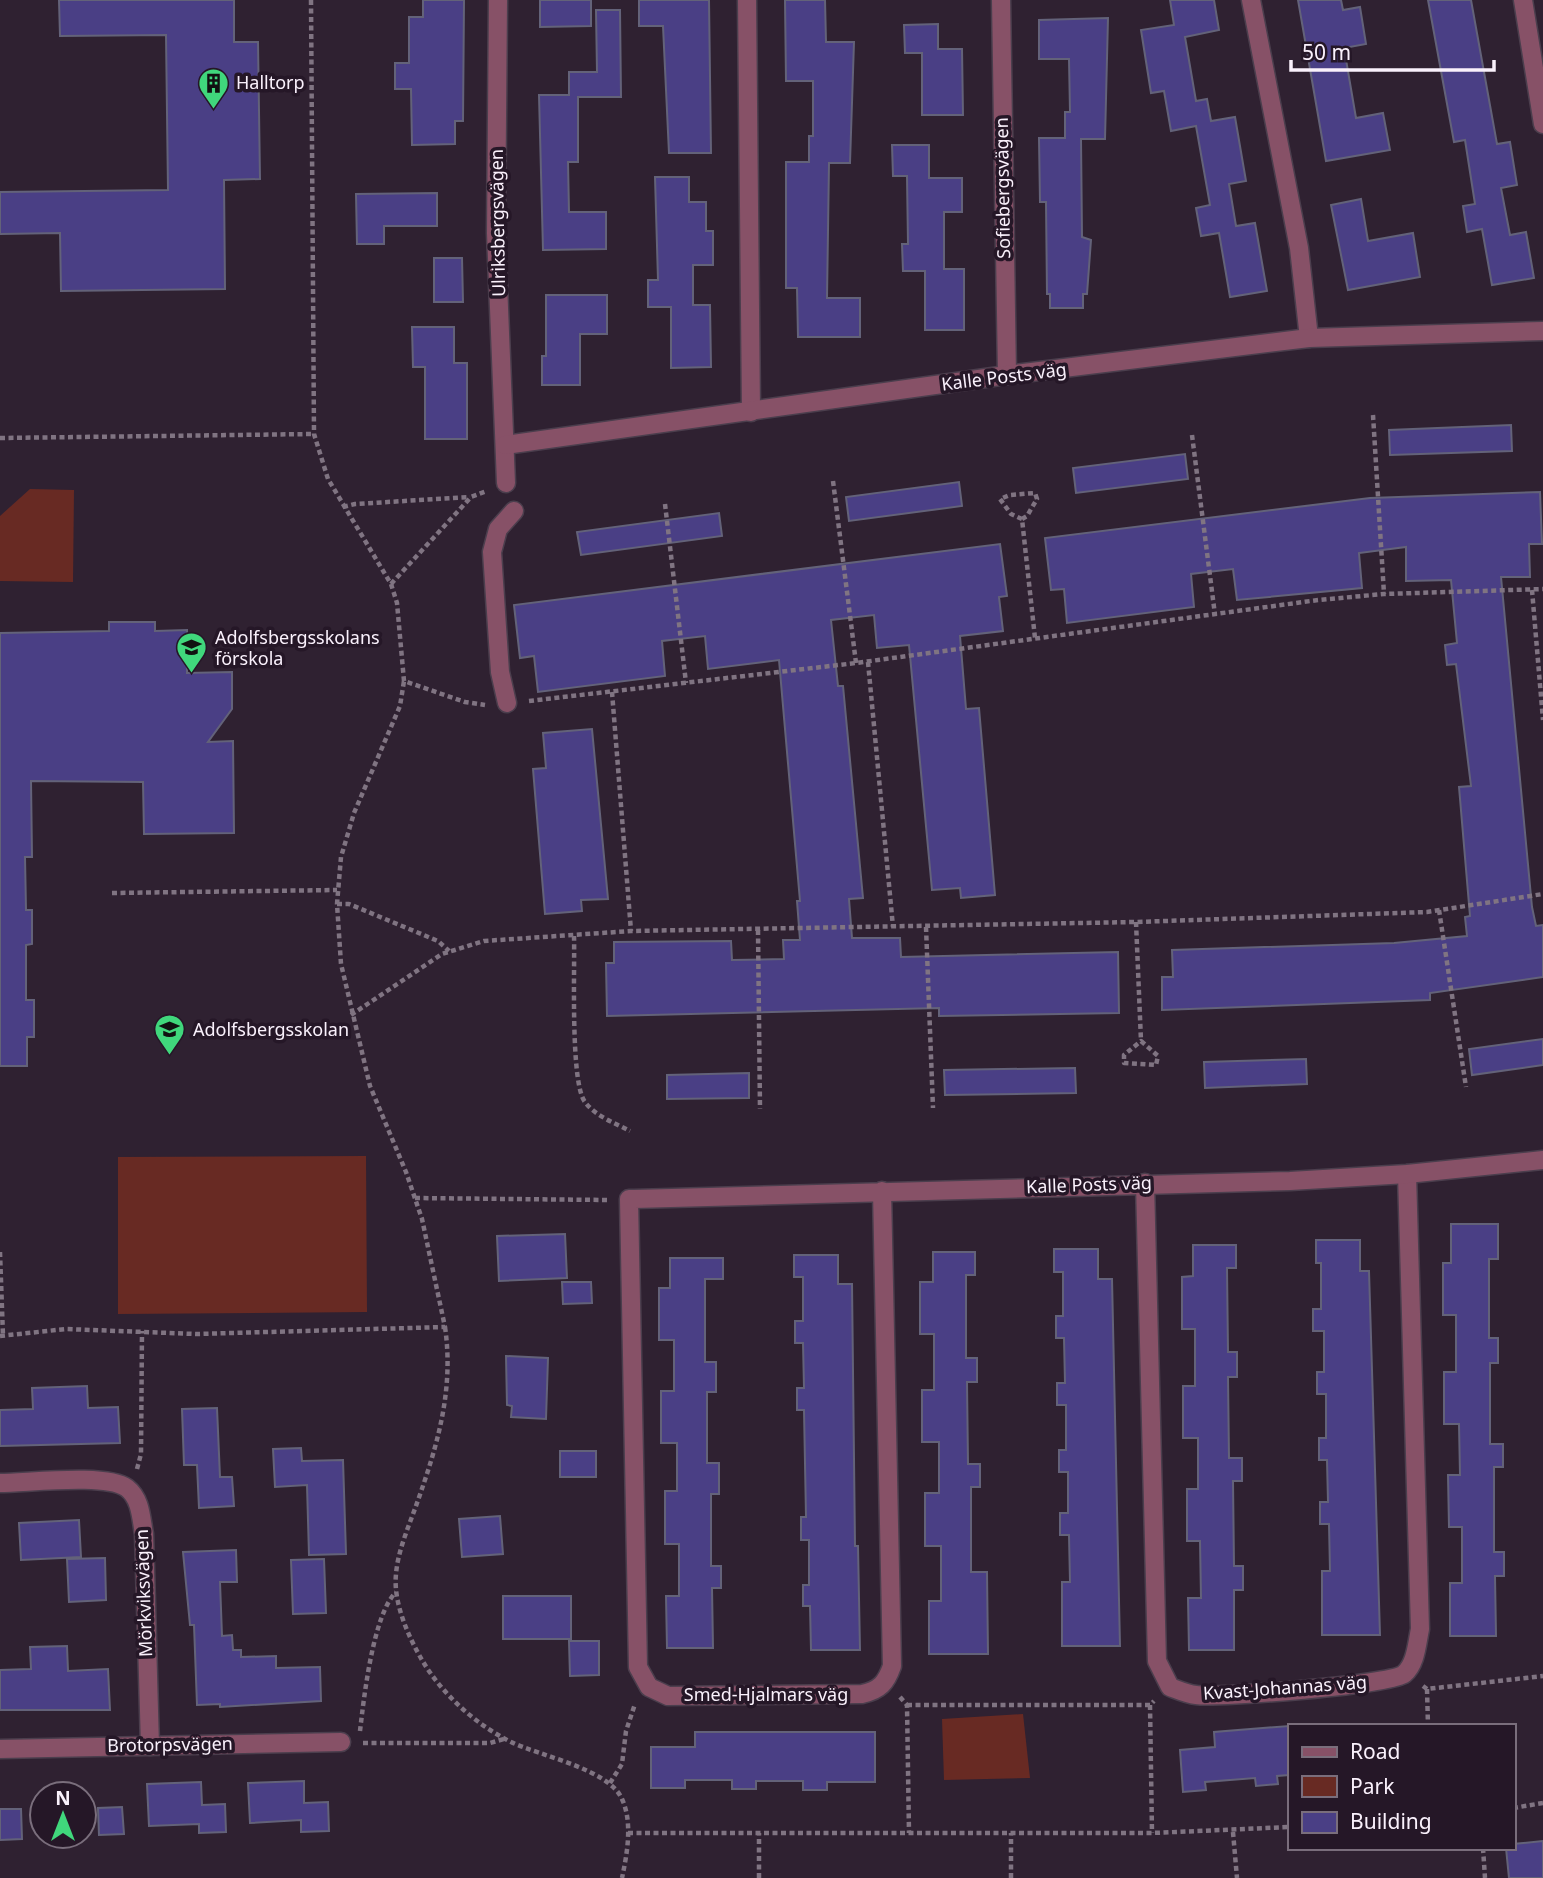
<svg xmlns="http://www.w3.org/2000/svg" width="1543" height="1878" font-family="'Noto Sans',sans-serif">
<rect width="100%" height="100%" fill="#2f2131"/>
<g fill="#682a23">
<polygon points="30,489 74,490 73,582 0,581 0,516"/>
<polygon points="366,1156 367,1312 118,1314 118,1157"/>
<polygon points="1023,1714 1030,1778 944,1780 942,1719"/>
</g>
<g fill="#4a3f85" stroke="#636279" stroke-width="2">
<polygon points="59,0 234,0 234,42 258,42 260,179 224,180 225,289 61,291 60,233 0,234 0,192 168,190 166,35 60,36"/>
<polygon points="423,0 464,0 463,121 455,121 455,144 412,145 411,89 395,89 395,63 409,63 409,17 423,17"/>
<polygon points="540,0 591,0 591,26 540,27"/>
<polygon points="639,0 709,0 711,153 669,153 663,26 639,26"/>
<polygon points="785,0 825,0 826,42 854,42 850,163 829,163 827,298 860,298 860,337 798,337 797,288 786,288 786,162 809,162 809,136 813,136 813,81 786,81"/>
<polygon points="1170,0 1214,0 1219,30 1185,37 1196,101 1207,99 1211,121 1235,117 1246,181 1229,184 1236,226 1255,223 1267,291 1230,297 1219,233 1201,236 1196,208 1210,205 1196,126 1171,131 1164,91 1151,93 1141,30 1174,25"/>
<polygon points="1298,0 1341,0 1343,10 1360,7 1366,44 1344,48 1356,118 1383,113 1390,150 1326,161"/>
<polygon points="1428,0 1471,0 1497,144 1510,142 1517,185 1501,188 1510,235 1526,232 1534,278 1492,285 1482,229 1467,232 1463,206 1475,204 1465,140 1454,142"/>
<polygon points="596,10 620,10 621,97 578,97 578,162 568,162 569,212 606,212 606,249 543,250 539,95 569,95 569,72 597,72"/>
<polygon points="1108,18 1105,139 1081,139 1082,237 1091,240 1087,294 1083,294 1083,308 1050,308 1050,294 1047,294 1046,202 1040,202 1039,138 1065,138 1065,112 1070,112 1069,59 1039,59 1039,20"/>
<polygon points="938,24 938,49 962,49 963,115 922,115 922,53 905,53 904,25"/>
<polygon points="892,145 929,145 929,178 962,178 962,212 944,212 944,269 964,269 964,330 925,330 925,271 903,271 902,244 908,244 907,176 893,176"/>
<polygon points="655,177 689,177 689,202 706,202 706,231 713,231 713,265 693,265 693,305 710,305 711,367 671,368 671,307 648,307 648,280 658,280"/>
<polygon points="437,193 437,226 384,226 384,244 357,244 356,194"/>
<polygon points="1361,199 1368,241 1413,233 1420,277 1348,290 1331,205"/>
<polygon points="434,258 462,258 463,302 434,302"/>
<polygon points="546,295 607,295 607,334 580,334 580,385 542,385 542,356 546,356"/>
<polygon points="412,327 454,327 454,363 467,363 467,439 425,439 425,367 413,367"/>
<polygon points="1511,425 1512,451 1390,455 1389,430"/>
<polygon points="1185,454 1188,479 1076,493 1073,468"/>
<polygon points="959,482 962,506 849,521 846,497"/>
<polygon points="1540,492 1542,544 1529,544 1530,577 1501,577 1532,907 1536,926 1543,925 1543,977 1430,993 1430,1000 1162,1010 1162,977 1173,977 1172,950 1394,943 1467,936 1465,917 1470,916 1459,787 1471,786 1456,664 1447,665 1445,645 1457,643 1451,580 1406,581 1406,547 1359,553 1362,588 1237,600 1233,569 1191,574 1194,607 1067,623 1064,589 1051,590 1045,538 1370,498"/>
<polygon points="719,513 722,536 581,555 577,532"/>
<polygon points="1000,544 1007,596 999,597 1003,631 960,636 966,709 979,708 995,895 961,898 960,888 932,890 909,645 877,648 874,615 831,620 838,686 843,686 863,898 849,899 852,938 900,938 901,957 1118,952 1119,1013 939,1016 939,1008 607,1016 606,963 614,963 614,942 731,941 732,960 784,959 783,940 800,940 797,901 800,901 779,660 708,669 705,636 662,641 665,676 538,692 534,656 520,658 514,605"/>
<polygon points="109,622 155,622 155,631 187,630 187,673 232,672 232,709 208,742 233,741 234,833 144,834 143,782 31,781 32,857 25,857 26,910 32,910 32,944 26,945 26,1000 34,1000 34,1037 27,1037 27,1066 0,1066 0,633 109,631"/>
<polygon points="592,729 608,899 581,900 582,911 545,914 533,769 546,768 543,733"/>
<polygon points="1543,1039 1543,1065 1472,1075 1469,1049"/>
<polygon points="1306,1059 1307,1084 1205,1088 1204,1062"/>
<polygon points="1075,1068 1076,1093 945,1095 944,1070"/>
<polygon points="749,1073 749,1098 667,1099 667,1075"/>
<polygon points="1451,1224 1498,1224 1498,1259 1489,1259 1489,1338 1498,1338 1498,1363 1490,1363 1490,1444 1503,1444 1503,1467 1494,1467 1494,1552 1504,1552 1504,1576 1495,1576 1496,1636 1450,1636 1450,1583 1462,1583 1462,1527 1449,1527 1448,1475 1460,1475 1459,1424 1444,1424 1444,1372 1456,1372 1456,1315 1443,1315 1443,1263 1451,1263"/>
<polygon points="565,1234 567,1278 499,1281 497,1236"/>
<polygon points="1316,1240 1360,1240 1360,1271 1369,1271 1380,1635 1322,1635 1322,1571 1330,1571 1329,1524 1320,1524 1320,1502 1328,1502 1327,1460 1319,1460 1319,1438 1326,1438 1326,1394 1317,1394 1317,1372 1324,1372 1324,1331 1313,1331 1313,1309 1321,1309 1321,1263 1316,1263"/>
<polygon points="1193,1245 1236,1245 1236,1268 1227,1268 1228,1352 1237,1352 1237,1377 1228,1377 1229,1458 1242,1458 1242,1481 1233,1481 1234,1566 1243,1566 1243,1590 1234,1590 1234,1650 1189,1650 1188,1598 1201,1598 1200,1541 1187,1541 1187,1489 1198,1489 1198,1438 1183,1438 1183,1386 1195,1386 1195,1329 1182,1329 1182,1277 1193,1276"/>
<polygon points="1054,1249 1098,1249 1098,1279 1112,1279 1120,1646 1062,1646 1062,1582 1070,1582 1069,1535 1060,1535 1060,1513 1068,1513 1068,1472 1059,1472 1059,1450 1066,1450 1066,1405 1057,1405 1057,1383 1065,1383 1064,1338 1056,1338 1056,1316 1063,1316 1063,1272 1054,1272"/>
<polygon points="933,1252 975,1252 975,1275 966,1275 966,1358 977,1358 977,1382 967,1382 968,1464 980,1464 980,1487 971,1487 971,1572 987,1572 988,1654 929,1654 929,1601 941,1601 941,1546 925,1546 925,1493 939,1493 939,1442 922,1442 922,1390 934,1390 934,1334 920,1334 920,1282 933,1282"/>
<polygon points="794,1255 838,1255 838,1284 852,1284 855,1546 858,1546 860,1650 811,1650 810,1606 803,1606 803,1585 809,1585 809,1540 801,1540 801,1517 806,1517 804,1410 797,1410 797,1388 804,1388 803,1343 795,1343 795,1321 803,1321 803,1277 794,1277"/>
<polygon points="670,1258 723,1258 723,1279 705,1279 705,1362 716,1362 716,1392 707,1392 707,1463 719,1463 719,1494 711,1494 711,1566 721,1566 721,1588 712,1588 713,1648 667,1648 666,1596 679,1596 679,1544 665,1544 665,1491 677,1491 677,1443 661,1443 661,1391 674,1391 674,1340 659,1340 659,1288 670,1288"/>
<polygon points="562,1282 591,1282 592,1303 563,1304"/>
<polygon points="506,1356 548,1358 546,1419 511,1417 512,1406 507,1405"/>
<polygon points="87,1386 88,1408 118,1407 120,1443 0,1446 0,1410 33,1409 32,1388"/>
<polygon points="217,1408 220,1477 232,1477 234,1506 199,1508 197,1465 184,1465 182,1409"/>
<polygon points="301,1448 302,1461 343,1460 346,1554 309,1555 307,1485 275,1487 273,1449"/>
<rect x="560" y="1451" width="36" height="26"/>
<polygon points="500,1516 503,1554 462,1557 459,1519"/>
<polygon points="79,1520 81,1557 21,1560 19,1523"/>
<polygon points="236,1550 237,1582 220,1582 222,1636 232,1635 233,1650 241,1650 241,1657 276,1656 276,1668 320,1667 321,1701 220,1707 220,1704 197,1705 194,1625 190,1625 183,1552"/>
<polygon points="105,1558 106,1600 69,1602 67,1559"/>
<polygon points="324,1559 326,1613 293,1614 291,1560"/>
<rect x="503" y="1596" width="68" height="43"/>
<polygon points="569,1641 599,1641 599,1675 570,1676"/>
<polygon points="67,1646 68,1671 108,1669 110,1710 0,1710 0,1670 31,1669 30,1647"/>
<polygon points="1289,1726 1289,1775 1277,1776 1278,1784 1256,1786 1255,1778 1205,1782 1206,1790 1183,1792 1180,1750 1215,1747 1214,1732"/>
<polygon points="695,1732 875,1732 875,1782 827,1782 827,1790 803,1790 803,1781 756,1781 756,1789 732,1789 732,1780 685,1780 685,1788 651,1788 651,1747 695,1747"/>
<polygon points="304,1781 304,1803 328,1802 329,1831 301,1832 301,1820 250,1823 248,1783"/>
<polygon points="201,1782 202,1805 225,1804 226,1832 199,1833 199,1824 149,1826 147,1784"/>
<polygon points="122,1807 124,1834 99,1835 98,1808"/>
<polygon points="0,1809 21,1809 22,1839 0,1840"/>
<polygon points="1543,1841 1543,1878 1509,1878 1506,1848 1513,1848 1513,1844"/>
</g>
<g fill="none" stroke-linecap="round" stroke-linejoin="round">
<defs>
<g id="minor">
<polyline points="498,0 496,233 506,483"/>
<polyline points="747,0 751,412"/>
<polyline points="1001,0 1007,375"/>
<polyline points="1251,0 1299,248 1309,338"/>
<polyline points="1523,0 1543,124"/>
<polyline points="505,445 1007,375 1309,338 1543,331"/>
<polyline points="507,703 500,672 492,552 498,529 514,511"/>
<path d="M1145,1183l12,478 13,26c8,3 17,7 26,8 23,3 194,-10 208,-21 12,-10 13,-31 16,-45l-13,-455"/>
<path d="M882,1191l10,475c-6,17 -12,24 -30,28l-194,2 -19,-9 -11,-20 -9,-468h5l656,-18 117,-7 136,-14"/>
<path d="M0,1483c28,0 106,-10 127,5 14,11 14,30 17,46l6,212"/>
<polyline points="0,1749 341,1742"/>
</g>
</defs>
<use href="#minor" stroke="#4b3e4d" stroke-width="21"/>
<g stroke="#807482" stroke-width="4.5" stroke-dasharray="5 3.5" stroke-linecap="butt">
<polyline points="311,0 314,434 328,479 391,584 397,603 404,681 465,702 485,705"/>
<polyline points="1373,415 1384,594"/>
<polyline points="1192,435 1215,615"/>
<polyline points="0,438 314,434"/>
<polyline points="833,481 856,663"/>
<polyline points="665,504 686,683"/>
<polyline points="343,507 355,504 470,497"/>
<polyline points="1022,519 1011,514 1000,499 1010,495 1035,493 1037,499 1027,516 1022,519 1035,638"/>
<polyline points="391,584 471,497 487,491"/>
<polyline points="1532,590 1543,720"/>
<polyline points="868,662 893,927"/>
<polyline points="612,692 631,931"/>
<polyline points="529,701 856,663 1318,600 1384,594 1543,589"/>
<polyline points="112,893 337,890"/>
<polyline points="337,904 349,904 438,941 449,951"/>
<polyline points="1439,910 1466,1087"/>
<polyline points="1136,922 1141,1041"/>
<polyline points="926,927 933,1108"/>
<polyline points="758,930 760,1109"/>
<path d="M574,936c1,30 -4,147 11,166 10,14 30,21 45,29"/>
<polyline points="351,1015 442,954 484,941 631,931 1136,922 1427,912 1543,894"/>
<polygon points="1141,1041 1158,1056 1156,1065 1124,1063 1124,1055"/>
<polyline points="415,1198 607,1200"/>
<polyline points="0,1252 3,1336"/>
<path d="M445,1327c9,62 -7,117 -28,176 -8,23 -19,47 -21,71 -3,28 12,62 26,86 20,34 53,64 89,82 29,14 98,27 111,57 11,24 5,55 0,79"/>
<polyline points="0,1336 66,1329 196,1334 445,1327 422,1219 406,1172 370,1086 341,964 337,904 341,857 354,813 400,706 404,681"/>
<polyline points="137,1469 141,1454 142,1331"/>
<polyline points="1423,1686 1427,1689 1543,1676"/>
<polyline points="1427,1689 1428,1726"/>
<polyline points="900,1697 907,1705 909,1833"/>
<polyline points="907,1705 1150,1705 1154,1701"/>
<polyline points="1150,1705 1152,1833"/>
<path d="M360,1731c4,-34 13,-116 36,-139"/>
<polyline points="363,1743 490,1743 504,1739"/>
<polyline points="610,1783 622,1764 626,1731 635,1704"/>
<polyline points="1513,1808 1543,1803"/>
<polyline points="1233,1832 1237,1878"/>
<polyline points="628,1833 1152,1833 1289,1827"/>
<polyline points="1483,1848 1485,1878"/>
<polyline points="759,1878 759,1833"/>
<polyline points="1011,1878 1011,1833"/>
</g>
<use href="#minor" stroke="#875167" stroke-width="18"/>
</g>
<defs>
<symbol id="building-pin" viewBox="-11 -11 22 30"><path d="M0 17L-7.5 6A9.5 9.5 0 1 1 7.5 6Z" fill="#40d77c" stroke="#251727"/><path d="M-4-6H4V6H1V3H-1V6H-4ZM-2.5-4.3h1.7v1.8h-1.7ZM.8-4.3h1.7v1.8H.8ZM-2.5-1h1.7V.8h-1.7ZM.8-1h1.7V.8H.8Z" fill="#111"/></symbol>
<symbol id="school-pin" viewBox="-11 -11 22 30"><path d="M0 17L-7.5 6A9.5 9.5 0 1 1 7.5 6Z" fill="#40d77c" stroke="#251727"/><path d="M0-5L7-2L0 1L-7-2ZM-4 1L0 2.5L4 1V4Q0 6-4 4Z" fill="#111"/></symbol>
</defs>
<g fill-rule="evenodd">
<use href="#building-pin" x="196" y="66" width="35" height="47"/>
<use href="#school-pin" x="174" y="630" width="35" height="47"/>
<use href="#school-pin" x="152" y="1012" width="35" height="47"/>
</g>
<g text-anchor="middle" stroke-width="7" stroke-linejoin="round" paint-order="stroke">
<g font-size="18" fill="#faf1fc" stroke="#251727" text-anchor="start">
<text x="236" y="89">Halltorp</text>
<text x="215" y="644">Adolfsbergsskolans<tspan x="215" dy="21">förskola</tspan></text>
<text x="193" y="1036">Adolfsbergsskolan</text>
</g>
<g font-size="18" fill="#faf1fc" stroke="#251727">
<text transform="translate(1003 188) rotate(-91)" y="6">Sofiebergsvägen</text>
<text transform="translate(498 223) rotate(-91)" y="6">Ulriksbergsvägen</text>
<text transform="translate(1004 377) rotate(-7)" y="6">Kalle Posts väg</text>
<text transform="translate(1089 1185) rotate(-2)" y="6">Kalle Posts väg</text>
<text transform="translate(144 1593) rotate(-92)" y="6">Mörkviksvägen</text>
<text transform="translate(1285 1688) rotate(-4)" y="6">Kvast-Johannas väg</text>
<text x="766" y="1701">Smed-Hjalmars väg</text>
<text transform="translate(170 1745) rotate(-1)" y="6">Brotorpsvägen</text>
</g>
</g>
<rect x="1288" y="1724" width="228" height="126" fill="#251727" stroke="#7a6e7c" stroke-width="2"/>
<rect x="1302" y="1747" width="35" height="10" fill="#875167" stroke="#7a6e7c" stroke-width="2"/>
<text x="1350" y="1759" font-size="21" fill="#faf1fc">Road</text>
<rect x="1302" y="1776" width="35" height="21" fill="#682a23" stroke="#7a6e7c" stroke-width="2"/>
<text x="1350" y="1794" font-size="21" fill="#faf1fc">Park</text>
<rect x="1302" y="1812" width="35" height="21" fill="#4a3f85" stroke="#7a6e7c" stroke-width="2"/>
<text x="1350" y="1829" font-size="21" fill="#faf1fc">Building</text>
<g transform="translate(63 1815)"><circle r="33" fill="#251727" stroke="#7a6e7c" stroke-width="2"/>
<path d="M0-5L12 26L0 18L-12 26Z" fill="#40d77c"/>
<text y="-10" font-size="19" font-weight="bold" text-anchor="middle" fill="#faf1fc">N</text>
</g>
<path d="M1291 60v10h203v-10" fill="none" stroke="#faf1fc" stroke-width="3.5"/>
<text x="1302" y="60" font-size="21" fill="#faf1fc" stroke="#251727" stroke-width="5" paint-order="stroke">50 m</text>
</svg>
